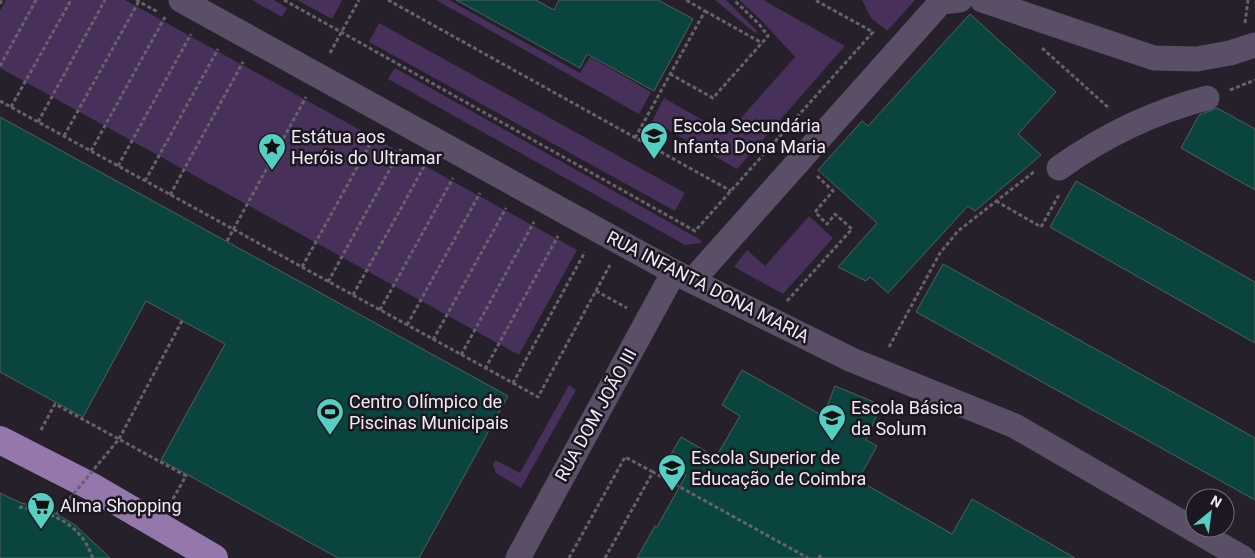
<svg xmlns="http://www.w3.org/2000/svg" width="1255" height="558" font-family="Roboto,sans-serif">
<rect width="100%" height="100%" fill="#25202a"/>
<g fill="#47305a">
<polygon points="6,0 125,0 577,250 519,355 0,68 0,11"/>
<polygon points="252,0 274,0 287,8 282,17"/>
<polygon points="297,0 341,0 342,1 332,19"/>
<polygon points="436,0 449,0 580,73 590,57 651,92 639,114"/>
<polygon points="715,0 726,0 757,31 755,33"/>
<polygon points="739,0 763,0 845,46 737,169 652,121 664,98 727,134 795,57 762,21"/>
<polygon points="862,0 915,0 887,31 871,18"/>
<polygon points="379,23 685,193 675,211 369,42"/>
<polygon points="395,68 701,240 701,243 685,245 388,79"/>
<polygon points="809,216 833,238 783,294 734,267 747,250 765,266"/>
<polygon points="569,385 576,390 521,488 496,473 493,465 495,460 520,473"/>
</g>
<g fill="#0a443f" stroke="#50615e">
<polygon points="456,0 536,0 554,10 559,0 658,0 693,19 654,91 587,54 580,68"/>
<polygon points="970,14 1056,92 1018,134 1041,155 975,211 968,206 888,293 870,277 866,281 838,267 877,223 818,170 862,121 868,126"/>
<polygon points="1217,108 1255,129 1255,190 1181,148 1199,115"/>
<polygon points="0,117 508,396 419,558 338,558 161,460 225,344 146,301 83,417 0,372"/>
<polygon points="1076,181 1255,282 1255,343 1050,227"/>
<polygon points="943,264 1255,438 1255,500 916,312"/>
<polygon points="742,370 823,416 835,386 881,405 866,440 877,446 858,480 952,534 972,499 1075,558 637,558 655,526 657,527 686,475 666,463 681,437 716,457 740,416 722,405"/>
<polygon points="0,493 21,503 35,506 57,514 75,525 110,558 0,558"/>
</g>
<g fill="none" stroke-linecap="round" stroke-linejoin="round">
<g stroke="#66616a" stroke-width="3" stroke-dasharray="4 2.5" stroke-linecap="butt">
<polyline points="136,0 158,12"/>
<polyline points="284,0 695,231 873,32 815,0"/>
<polyline points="388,0 731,191"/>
<polyline points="0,4 2,0"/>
<polyline points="705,11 762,43"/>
<polyline points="1245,23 1248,0"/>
<polyline points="1042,48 1110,109"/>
<polyline points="330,53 359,0"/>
<polyline points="0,66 36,0"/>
<polyline points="670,74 713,98 768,36 759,24 734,0"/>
<polyline points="1230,90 1255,80"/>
<polyline points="0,101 513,383 585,252"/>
<polyline points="11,107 71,0"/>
<polyline points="38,122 105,0"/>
<polyline points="64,136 139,1"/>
<polyline points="635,138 705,11 686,0"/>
<polyline points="91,151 165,17"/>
<polyline points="118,166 191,34"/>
<polyline points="145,181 218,49"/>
<polyline points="170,195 243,62"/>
<polyline points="996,201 1041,227 1060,193"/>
<polyline points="227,241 306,97"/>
<polyline points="302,267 375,135"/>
<polyline points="328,282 401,149"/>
<polyline points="596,291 627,308"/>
<polyline points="353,295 426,163"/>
<polyline points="787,301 852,229 835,214 827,224 815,212 833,191 817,176"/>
<polyline points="380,310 453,178"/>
<polyline points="407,325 480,193"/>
<polyline points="433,340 506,208"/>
<polyline points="889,347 940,253 958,231 1035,171"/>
<polyline points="461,355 534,222"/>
<polyline points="485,369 558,236"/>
<polyline points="513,383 538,397 610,265"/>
<polyline points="41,430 55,404 186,476 170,504"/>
<polyline points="119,439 182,321"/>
<path d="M19,507c24,3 50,12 65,33 4,6 6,12 9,18"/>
<polyline points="569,558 625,457 653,472"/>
<polyline points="605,558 653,472 808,558"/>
<polyline points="819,558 820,556 824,558"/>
</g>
<g stroke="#5b4e67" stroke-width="25">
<polyline points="181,0 674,272 852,360 1015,426 1243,558"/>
<polyline points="982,0 1154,58 1197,59 1230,53 1255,45"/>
<path d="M1059,168c46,-33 94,-56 148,-70"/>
<polyline points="692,281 941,2 960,0"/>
<polyline points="518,558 674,272"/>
</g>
<polyline stroke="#9478ab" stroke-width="28" points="0,440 94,488 214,558"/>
<polyline stroke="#66616a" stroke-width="3" stroke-dasharray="4 2.5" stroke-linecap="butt" points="57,514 119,439"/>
</g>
<defs>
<symbol id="school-pin" viewBox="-11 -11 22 30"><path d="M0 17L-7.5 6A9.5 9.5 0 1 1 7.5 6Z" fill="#57cec2" stroke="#1c1721"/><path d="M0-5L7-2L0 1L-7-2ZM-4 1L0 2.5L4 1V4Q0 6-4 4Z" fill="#111"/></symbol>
<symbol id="sight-pin" viewBox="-11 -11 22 30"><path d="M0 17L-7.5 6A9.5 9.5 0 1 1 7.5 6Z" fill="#57cec2" stroke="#1c1721"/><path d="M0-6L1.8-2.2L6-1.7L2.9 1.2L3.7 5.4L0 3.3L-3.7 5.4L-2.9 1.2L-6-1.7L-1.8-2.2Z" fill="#111"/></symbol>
<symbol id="stadium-pin" viewBox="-11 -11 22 30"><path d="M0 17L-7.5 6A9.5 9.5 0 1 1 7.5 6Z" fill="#57cec2" stroke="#1c1721"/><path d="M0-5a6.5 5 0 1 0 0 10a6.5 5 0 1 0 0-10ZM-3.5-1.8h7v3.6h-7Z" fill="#111"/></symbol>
<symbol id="university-pin" viewBox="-11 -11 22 30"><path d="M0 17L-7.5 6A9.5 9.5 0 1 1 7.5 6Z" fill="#57cec2" stroke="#1c1721"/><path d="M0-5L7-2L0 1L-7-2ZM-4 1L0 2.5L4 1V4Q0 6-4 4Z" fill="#111"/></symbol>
<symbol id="supermarket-pin" viewBox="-11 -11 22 30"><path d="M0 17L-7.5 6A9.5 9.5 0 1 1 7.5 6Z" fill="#57cec2" stroke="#1c1721"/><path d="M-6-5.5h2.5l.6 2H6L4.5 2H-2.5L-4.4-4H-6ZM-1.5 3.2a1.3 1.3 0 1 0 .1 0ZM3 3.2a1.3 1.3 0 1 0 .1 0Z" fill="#111"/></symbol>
</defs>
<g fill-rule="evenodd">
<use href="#school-pin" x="638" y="120" width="32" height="43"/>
<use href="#sight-pin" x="256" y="131" width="32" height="43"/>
<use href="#stadium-pin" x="314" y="396" width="32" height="43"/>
<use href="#school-pin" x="816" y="402" width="32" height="43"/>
<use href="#university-pin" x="656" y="452" width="32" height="43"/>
<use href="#supermarket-pin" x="25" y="490" width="32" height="43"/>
</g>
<g text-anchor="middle" stroke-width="5" stroke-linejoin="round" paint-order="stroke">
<g font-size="18" fill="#f0ecf3" stroke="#1c1721" text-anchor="start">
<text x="673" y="132">Escola Secundária<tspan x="673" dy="21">Infanta Dona Maria</tspan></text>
<text x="291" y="143">Estátua aos<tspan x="291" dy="21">Heróis do Ultramar</tspan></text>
<text x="349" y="408">Centro Olímpico de<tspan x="349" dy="21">Piscinas Municipais</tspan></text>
<text x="851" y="414">Escola Básica<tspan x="851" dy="21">da Solum</tspan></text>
<text x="691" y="464">Escola Superior de<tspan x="691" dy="21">Educação de Coimbra</tspan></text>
<text x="60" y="512">Alma Shopping</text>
</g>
<g font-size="18" fill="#f0ecf3" stroke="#1c1721">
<text transform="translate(708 287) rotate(27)" y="6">RUA INFANTA DONA MARIA</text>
<text transform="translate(596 415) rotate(-61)" y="6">RUA DOM JOÃO III</text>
</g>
</g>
<g transform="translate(1210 513) rotate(29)"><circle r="24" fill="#1c1721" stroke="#716c75"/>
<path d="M0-4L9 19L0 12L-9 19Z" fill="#57cec2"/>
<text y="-8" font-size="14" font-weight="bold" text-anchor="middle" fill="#f0ecf3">N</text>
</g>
</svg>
